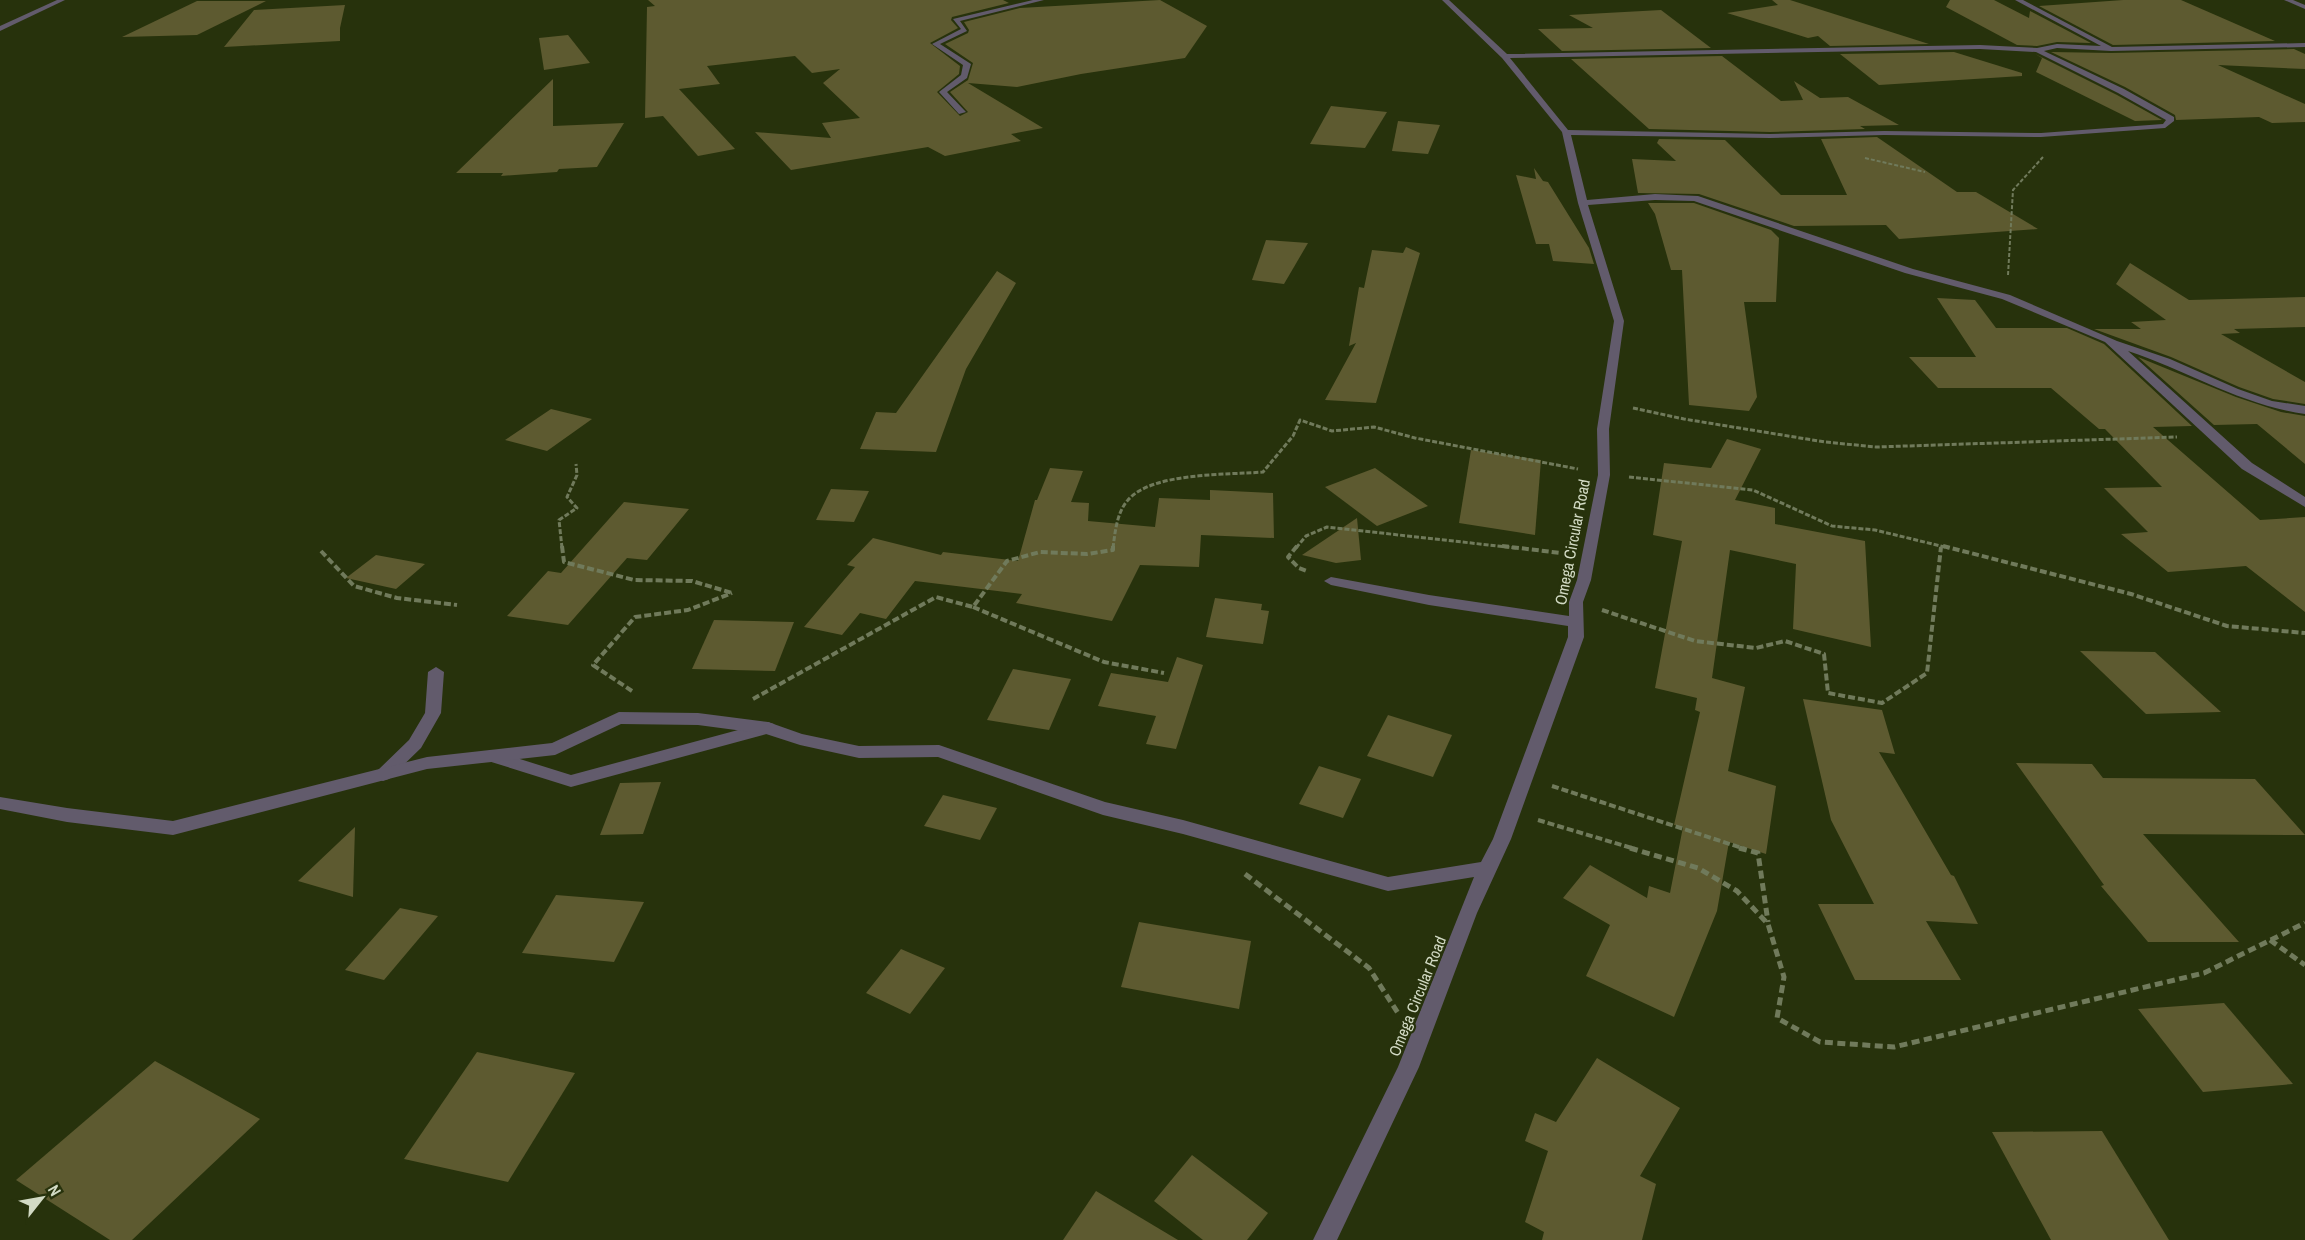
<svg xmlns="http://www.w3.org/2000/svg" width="2305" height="1240" font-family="'Archivo Narrow',sans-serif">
<rect width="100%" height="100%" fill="#27320c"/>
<g fill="#5d5a30">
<polygon points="648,0 1003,0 1009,3 952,17 951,20 958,28 930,43 960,66 959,74 937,92 960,116 968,112 950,92 968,80 973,63 945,44 968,33 969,30 964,22 1020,8 1160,0 1207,26 1185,58 1081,74 1017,87 968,83 1043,128 1011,134 1021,141 945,156 928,147 791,170 755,132 831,138 822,123 860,118 823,83 840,69 812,73 795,56 707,66 720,84 679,89 735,149 698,156 663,116 645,118 647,7 655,6"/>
<polygon points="1772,0 1790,0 1929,44 1830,46 1818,36 1808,38 1727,13 1778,5"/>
<polygon points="1950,0 1994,0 2029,18 2030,11 2091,43 2057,42 2037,46 2017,45 1946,7"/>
<polygon points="2123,0 2181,0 2275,41 2113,45 2039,6"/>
<polygon points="197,1 266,1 197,35 122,37"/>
<polygon points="345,5 340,28 340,41 224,47 254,10"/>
<polygon points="1661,10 1711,48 1562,51 1538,29 1593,28 1569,15"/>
<polygon points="568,35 590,63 544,70 539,38"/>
<polygon points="2294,49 2305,54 2305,69 2218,65 2305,104 2305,122 2272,123 2259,117 2176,120 2175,115 2125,87 2051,52 2111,53"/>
<polygon points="1954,52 2022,73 2022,76 1879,85 1840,54"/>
<polygon points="2035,54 2117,95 2162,120 2135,121 2036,72 2042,58"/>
<polygon points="1722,56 1781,101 1803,100 1794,81 1820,98 1848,97 1899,125 1860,126 1865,129 1770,132 1649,129 1571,59"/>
<polygon points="553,79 553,126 624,123 597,167 559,169 557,172 501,176 503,173 456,173"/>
<polygon points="1331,106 1387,112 1365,148 1310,144"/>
<polygon points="1398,121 1440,125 1428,154 1392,151"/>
<polygon points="1877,137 1957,192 1976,192 2038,229 1899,239 1886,225 1794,226 1699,194 1638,193 1632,159 1676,161 1657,143 1659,139 1725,140 1781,195 1847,195 1821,139"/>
<polygon points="1534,168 1543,181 1548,182 1589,248 1594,264 1553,261 1549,244 1536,244 1516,175 1536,179"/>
<polygon points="1648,203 1694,203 1771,230 1779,238 1776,302 1744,302 1757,397 1749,411 1689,405 1682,270 1671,270 1655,214"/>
<polygon points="1266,240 1308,243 1284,284 1252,280"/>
<polygon points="1406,247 1420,253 1376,403 1325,400 1356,343 1349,346 1359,287 1364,288 1372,250 1403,253"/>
<polygon points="2130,263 2189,300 2305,297 2305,327 2234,329 2240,333 2221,334 2305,382 2305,404 2273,399 2239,387 2171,357 2094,329 2141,329 2131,322 2166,320 2116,284"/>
<polygon points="997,271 1016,283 966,369 936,452 860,449 876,412 896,413"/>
<polygon points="1937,298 1975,300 1996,328 2067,328 2104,344 2192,426 2153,427 2260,520 2305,517 2305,612 2246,566 2168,572 2121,534 2148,532 2104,488 2162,487 2105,429 2099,429 2051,388 1938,388 1909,357 1976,357"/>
<polygon points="2138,357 2236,397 2281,412 2305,416 2305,464 2257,424 2214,425"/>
<polygon points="551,409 592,419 547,451 505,440"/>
<polygon points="1727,439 1761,449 1735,500 1775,508 1775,524 1865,541 1871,647 1793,629 1796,564 1730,550 1712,678 1745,687 1728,771 1776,786 1766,854 1729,842 1717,911 1674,1017 1586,976 1610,925 1563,898 1590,865 1647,898 1649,886 1670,893 1683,827 1674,825 1700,712 1695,710 1697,698 1655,688 1682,541 1653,535 1664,463 1711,468"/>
<polygon points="1471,450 1541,460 1535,535 1459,523"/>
<polygon points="1050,468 1083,471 1071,502 1089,503 1088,521 1155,527 1159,498 1210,500 1210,490 1273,493 1274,538 1201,535 1199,567 1140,565 1112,621 1016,603 1022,594 915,581 886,619 860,613 842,635 804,627 855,567 847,565 873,538 941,555 943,552 1018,561 1035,500 1037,500"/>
<polygon points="1375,468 1428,506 1377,526 1325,487"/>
<polygon points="831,489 869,491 854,522 816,520"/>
<polygon points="624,502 689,509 647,560 627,558 568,625 507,616 548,571 561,573"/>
<polygon points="1357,518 1361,560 1336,563 1302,555"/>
<polygon points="376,555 425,564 396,589 346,578"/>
<polygon points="1215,598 1262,604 1261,610 1269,611 1263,644 1206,637"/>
<polygon points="714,620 794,622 775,671 692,669"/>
<polygon points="2080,651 2155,652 2221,712 2146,714"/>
<polygon points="1177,657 1203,665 1176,749 1146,744 1156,716 1098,706 1111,673 1168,682"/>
<polygon points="1013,669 1071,679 1049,730 987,720"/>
<polygon points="1803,699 1882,710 1895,754 1879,752 1951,875 1954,876 1978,924 1926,921 1961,980 1855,980 1818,904 1874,904 1831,820"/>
<polygon points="1388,715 1452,735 1433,777 1367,756"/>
<polygon points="2016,763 2092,764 2103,778 2255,779 2305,835 2143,834 2239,942 2148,942 2101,886 2104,885"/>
<polygon points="1319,766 1361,779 1343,818 1299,804"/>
<polygon points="661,782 643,834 600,835 620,783"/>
<polygon points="943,795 997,808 980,840 924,826"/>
<polygon points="355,827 353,897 298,881"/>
<polygon points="556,895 644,902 614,962 522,953"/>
<polygon points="400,908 438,916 384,980 345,970"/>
<polygon points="1139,922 1251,941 1239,1009 1121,987"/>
<polygon points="901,949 945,968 910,1014 866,993"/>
<polygon points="2224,1003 2293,1084 2203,1092 2138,1009"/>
<polygon points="477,1052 575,1073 508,1182 404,1159"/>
<polygon points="1597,1058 1680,1108 1640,1176 1656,1184 1642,1240 1542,1240 1544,1232 1525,1222 1548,1151 1525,1141 1535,1113 1556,1122"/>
<polygon points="155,1061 260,1119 132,1240 110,1240 16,1180"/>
<polygon points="2102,1131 2169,1240 2051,1240 1992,1132"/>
<polygon points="1192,1155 1268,1213 1247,1240 1203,1240 1154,1201"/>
<polygon points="1096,1191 1178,1240 1063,1240"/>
</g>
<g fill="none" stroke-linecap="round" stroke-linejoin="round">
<g stroke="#707a5b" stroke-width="2" stroke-dasharray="4 2" stroke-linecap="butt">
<polyline points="1865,158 1925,172"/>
<polyline points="2008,275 2013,190 2043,157"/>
</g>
<g stroke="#707a5b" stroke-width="3" stroke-dasharray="5 2" stroke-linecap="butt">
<polyline points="1633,408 1684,419 1825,442 1876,447 2177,437"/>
<polyline points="1629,477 1753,490 1832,526 1875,530 1949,548"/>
<polyline points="562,548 559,520 577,508 567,497 577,475 576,464"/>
<path d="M1113,548c2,-16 4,-36 15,-48 24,-28 100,-25 135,-28l30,-36 7,-16 32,11 42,-4 41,11 163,31"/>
<polyline points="1296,548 1306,536 1327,527 1516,548"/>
</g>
<g stroke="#707a5b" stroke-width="4" stroke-dasharray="7 3" stroke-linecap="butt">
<polyline points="562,546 564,562 634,580 692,581 732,593"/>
<polyline points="1297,546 1288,557 1299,568 1307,571"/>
<polyline points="1502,546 1561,553"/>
<polyline points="1943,546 2131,594 2227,626 2305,633"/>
<polyline points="321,551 354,586 397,598 457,605"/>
<polyline points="973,607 1104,662 1164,673"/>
<polyline points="1602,610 1695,641 1756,648 1785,641 1824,654 1828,693 1882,703 1927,673 1941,547"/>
<polyline points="632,691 593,665 635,617 688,610 732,593"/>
<polyline points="753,699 936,597 973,607 1007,561 1040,552 1087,554 1113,550 1113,546"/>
<polyline points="1552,786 1745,849"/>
<polyline points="1538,820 1635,849"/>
</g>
<g stroke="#707a5b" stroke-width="5" stroke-dasharray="8 4.5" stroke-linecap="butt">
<polyline points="1630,848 1698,868 1737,891 1768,924 1784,977 1777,1018 1820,1042 1894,1047 2204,973 2305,923"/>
<polyline points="1739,848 1758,853 1768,922"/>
<polyline points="1245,874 1369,968 1398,1013"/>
<polyline points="2270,940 2305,965"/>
</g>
<g fill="#625b6c" fill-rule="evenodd">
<polygon points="436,667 444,672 441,713 421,748 389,779 383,781 377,779 374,775 377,771 409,740 425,713 428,672"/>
<polygon points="768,722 774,724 776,728 774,732 571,787 485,760 483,756 485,752 491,750 571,775"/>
</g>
<g fill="#625b6c" fill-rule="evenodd">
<polygon points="57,0 65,0 0,31 0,26"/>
<polygon points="1033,0 1044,0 960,21 967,31 940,44 971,64 967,78 947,92 966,112 959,114 939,92 961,75 963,65 932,44 961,29 953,19"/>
<path d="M1442,0h7l58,54 473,-9 57,3 20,-4 44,2 -86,-46h8l89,47 193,-4v4l-194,4 -54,-3 -13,3 80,38 50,28v4l-9,7 -124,9 -157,-2 -114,3 -199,-3 16,65 68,-6 43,2 215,73 97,26 107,46 53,18 68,30 34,12 33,5v8c-64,-9 -117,-43 -177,-63l124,112 53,34v10l-63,-38 -137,-127 -103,-43 -97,-26 -211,-72 -39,-1 -67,5 36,116 -15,108 1,46 -19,105 -8,22 1,35 -73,202 -34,74 -58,154 -82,173h-24l85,-173 76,-190 -86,14 -205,-57 -80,-19 -165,-58 -79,1 -59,-13 -34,-11 -68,-9 -77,-1 -66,31 -128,14 -254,66 -106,-13 -67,-13v-12l67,11 106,13 254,-64 125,-14 67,-31 79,1 70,9 34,12 57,12 80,-1 166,57 78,18 205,57 93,-15 12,-23 75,-202v-11l-139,-21 -98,-20 -7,-4 7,-4 98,18 140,21v-14l8,-22 21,-105 -1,-46 17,-108 -36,-118 -16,-71 -60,-74zM1980,49l56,3 82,41 48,27 -3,4 -122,9 -157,-2 -114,3 -202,-4 -58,-72z"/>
<polygon points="2284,0 2293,0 2305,5 2305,9"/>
</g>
</g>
<g text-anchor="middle" stroke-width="4.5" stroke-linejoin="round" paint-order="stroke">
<g font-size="16" fill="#d2dac4" stroke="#27320c">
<text transform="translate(1572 542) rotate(-79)" y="6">Omega Circular Road</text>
<text transform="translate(1417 996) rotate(-68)" y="6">Omega Circular Road</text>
</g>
</g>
<g transform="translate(42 1198) rotate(59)" stroke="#27320c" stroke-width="4.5" paint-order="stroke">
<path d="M0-4.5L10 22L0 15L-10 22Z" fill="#d2dac4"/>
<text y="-9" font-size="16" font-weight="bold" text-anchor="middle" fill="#d2dac4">N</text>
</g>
</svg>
